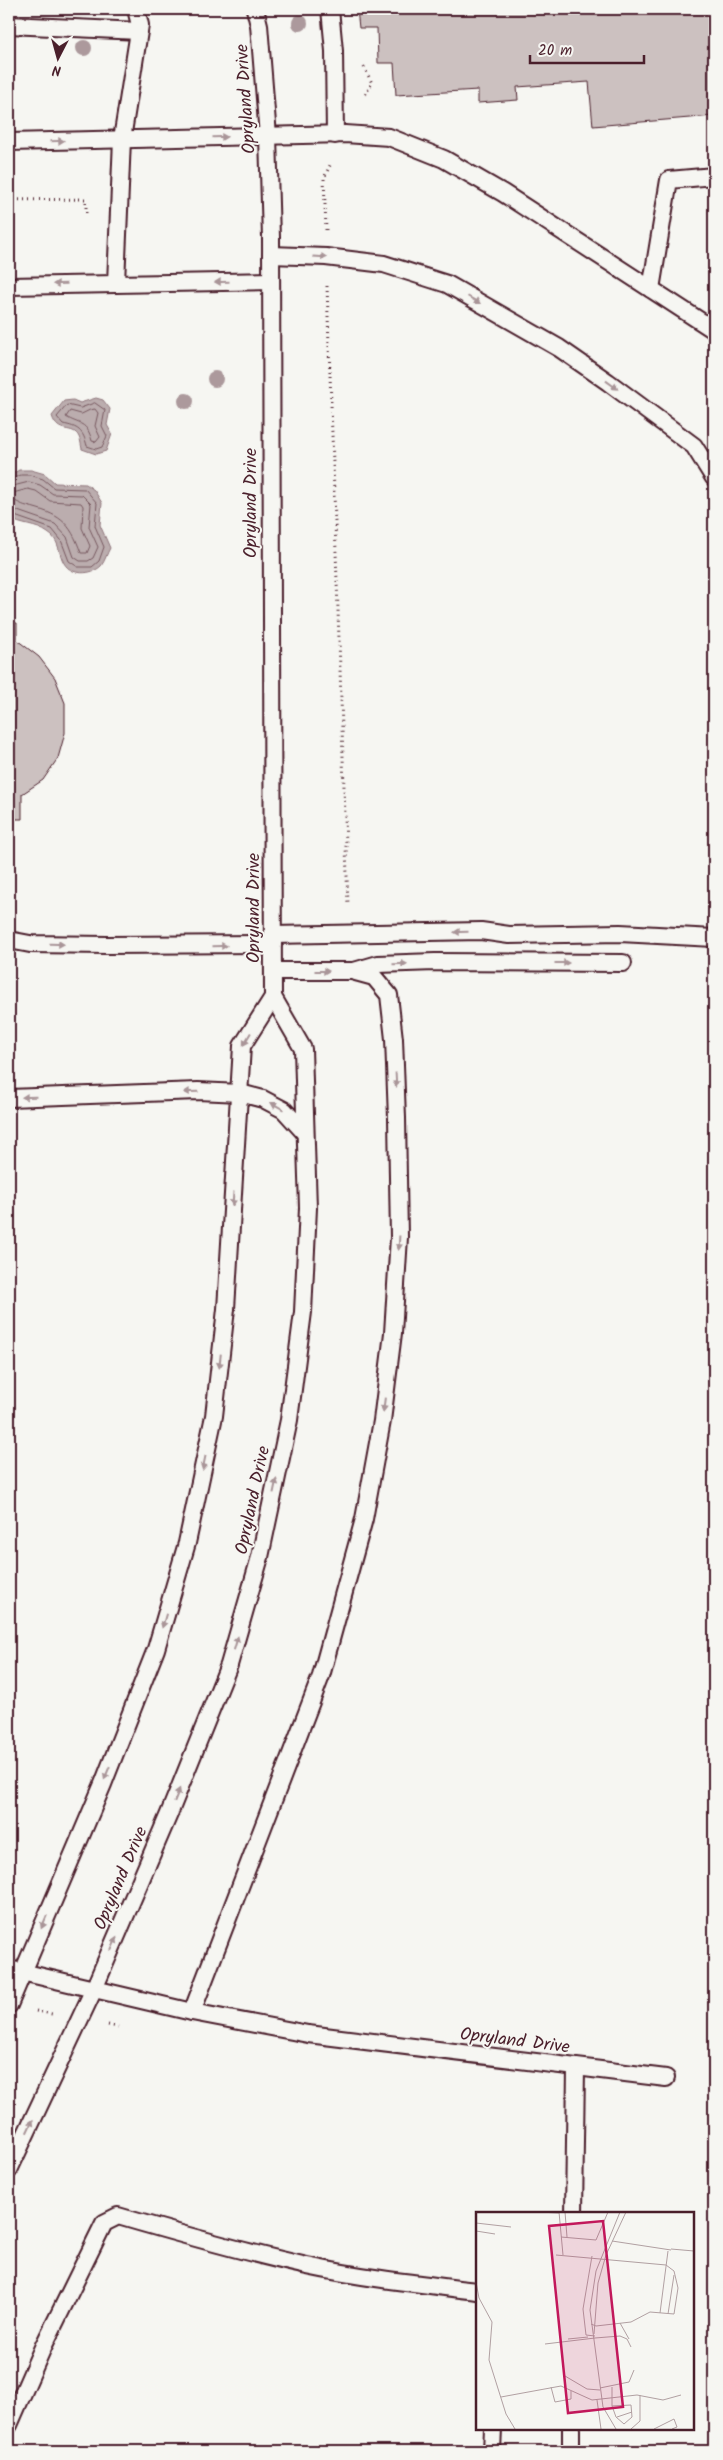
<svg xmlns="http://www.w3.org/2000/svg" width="723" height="2460" font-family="Kalam,sans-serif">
<rect width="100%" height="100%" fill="#f6f6f2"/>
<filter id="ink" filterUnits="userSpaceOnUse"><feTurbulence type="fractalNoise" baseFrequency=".02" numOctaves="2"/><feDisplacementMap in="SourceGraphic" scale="10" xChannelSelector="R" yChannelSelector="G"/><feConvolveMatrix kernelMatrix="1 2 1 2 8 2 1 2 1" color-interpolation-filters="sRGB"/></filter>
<g filter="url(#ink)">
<g fill="#bbadae" stroke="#8e747a">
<path d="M96,398l7,2 7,9 -3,16 5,9 -6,17 -10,3 -14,-5c-1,-4 -1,-8 -3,-12 -6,-13 -21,-1 -27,-21l12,-15 9,-1 7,3z"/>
<path d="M19,470h12l14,4 10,9 31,1 8,6 8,13 -2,22 10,23c-3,5 -5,13 -9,18 -9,9 -30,10 -37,-3 -6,-10 -4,-23 -16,-30 -12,-9 -27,-7 -39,-15v-42z"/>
</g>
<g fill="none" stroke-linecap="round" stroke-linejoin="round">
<g stroke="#77585f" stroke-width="1">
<path d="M95,403l10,7 -3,16 5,10 -5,11 -6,2 -9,-3c-4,-16 -9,-19 -24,-22l-6,-7 10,-12 13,3z"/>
<path d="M90,410l5,-1 3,4 -3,13 5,11 -4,5 -4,-1c-5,-20 -13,-16 -26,-24l4,-6 11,3z"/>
<polyline points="9,480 21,475 30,475 43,479 54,488 85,489 97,503 95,526 104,547 99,561 92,567 78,567 69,561 61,540 52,529 9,514"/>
<polyline points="9,487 29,482 40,485 53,494 82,495 91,504 89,527 98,547 93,558 88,561 80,561 74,557 67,537 55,524 9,508"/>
<path d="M9,494l19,-5 8,2 14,10 31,2 2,3 -1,22 8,18 -3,7h-6c-11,-32 -22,-39 -54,-47 -6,-1 -11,-6 -18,-6"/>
</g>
</g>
<g fill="#ccc1c0" stroke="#4a1f2b">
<polygon points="357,9 714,9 714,116 593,126 589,82 517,87 518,100 478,103 478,90 396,95 394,63 378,63 377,28 359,28"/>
<polygon points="9,623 17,623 17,640 39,657 55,678 65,703 65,733 58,758 43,780 22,794 22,819 9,819"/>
</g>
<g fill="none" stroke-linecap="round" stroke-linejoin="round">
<defs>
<g id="lane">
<polyline points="330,9 334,51 335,135"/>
<polyline points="9,25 139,31"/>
<polyline points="9,142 345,134 389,137 444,159 503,193 714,330"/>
<polyline points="271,255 326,257 384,264 447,284 559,348 608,382 694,446 714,478"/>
<polyline points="116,283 122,139 140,25 136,9"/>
<polyline points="9,286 271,281"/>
<polyline points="651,289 669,180 714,176"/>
<polyline points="273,935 481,931 509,935 620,933 714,938"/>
<polyline points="9,940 30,944 107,945 273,944"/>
<polyline points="354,971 378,964 435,962 623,963"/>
<polyline points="9,1098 198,1091 240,1093 263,1099 284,1110 305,1133"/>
<polyline points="9,1969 192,2012 308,2034 666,2078"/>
<polyline points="9,2005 103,1784 156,1649 187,1543 214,1416 226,1309 242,1046 273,997"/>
<polyline points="192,2012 321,1676 364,1519 382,1421 393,1333 399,1237 397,1118 394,1039 389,995 374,977 352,971 273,971"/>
<polyline points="9,2170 94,1989 169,1814 229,1665 260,1557 289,1420 303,1312 308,1208 303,1049 273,997 271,238 268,136 259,25 255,9"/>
<polyline points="574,2214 576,2068"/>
<path d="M9,2425l35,-80 60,-122 14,-7c62,18 125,36 189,50 56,12 113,18 170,25"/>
<polyline points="492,2451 493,2429"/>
<polyline points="571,2451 571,2429"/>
</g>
</defs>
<use href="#lane" stroke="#4a1f2b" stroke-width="20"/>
<g stroke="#4a1f2b" stroke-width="3" stroke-dasharray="1 4" stroke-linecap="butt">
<polyline points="364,67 372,83 364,97"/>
<polyline points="9,200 86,199 86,217"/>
<polyline points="326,230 324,178 331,163"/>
<polyline points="327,286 348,905"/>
<polyline points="36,2011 52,2014"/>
<polyline points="108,2025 118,2027"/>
</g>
<use href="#lane" stroke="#f6f6f2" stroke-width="16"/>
</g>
<g fill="#ac999c">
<circle cx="300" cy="23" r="8"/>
<circle cx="84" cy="48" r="8"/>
<circle cx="215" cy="379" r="8"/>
<circle cx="186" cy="401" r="8"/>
</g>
<defs><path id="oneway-solid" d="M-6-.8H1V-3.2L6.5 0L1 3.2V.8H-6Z" transform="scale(1.25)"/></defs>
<g fill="#a99598">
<use href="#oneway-solid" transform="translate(220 137) rotate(-1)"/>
<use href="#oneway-solid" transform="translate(57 141) rotate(-1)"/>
<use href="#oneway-solid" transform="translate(320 257) rotate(3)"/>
<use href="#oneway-solid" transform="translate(222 282) rotate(179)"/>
<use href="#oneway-solid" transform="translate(60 284) rotate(179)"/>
<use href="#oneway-solid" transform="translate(474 300) rotate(30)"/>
<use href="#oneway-solid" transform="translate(612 385) rotate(36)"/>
<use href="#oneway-solid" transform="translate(461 932) rotate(179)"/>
<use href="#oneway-solid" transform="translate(57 944) rotate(1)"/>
<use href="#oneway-solid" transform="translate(220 946) rotate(-1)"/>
<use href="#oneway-solid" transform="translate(562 963)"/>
<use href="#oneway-solid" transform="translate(400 964) rotate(-2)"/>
<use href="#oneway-solid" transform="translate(322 971)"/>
<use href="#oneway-solid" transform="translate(247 1039) rotate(121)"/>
<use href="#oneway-solid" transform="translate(396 1080) rotate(87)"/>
<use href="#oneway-solid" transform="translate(191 1092) rotate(178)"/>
<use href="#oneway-solid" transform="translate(29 1097) rotate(178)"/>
<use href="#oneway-solid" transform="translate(277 1106) rotate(-151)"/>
<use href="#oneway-solid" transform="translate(233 1199) rotate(94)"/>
<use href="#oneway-solid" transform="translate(399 1243) rotate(93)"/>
<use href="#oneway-solid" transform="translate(220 1361) rotate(96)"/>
<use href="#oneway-solid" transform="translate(384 1405) rotate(97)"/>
<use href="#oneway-solid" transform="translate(204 1463) rotate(102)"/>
<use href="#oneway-solid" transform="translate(275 1486) rotate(-78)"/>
<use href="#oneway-solid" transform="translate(164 1621) rotate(106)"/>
<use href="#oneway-solid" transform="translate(236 1643) rotate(-74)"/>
<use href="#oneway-solid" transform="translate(107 1773) rotate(112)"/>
<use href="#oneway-solid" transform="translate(177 1795) rotate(-68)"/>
<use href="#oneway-solid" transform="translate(44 1922) rotate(113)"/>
<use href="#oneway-solid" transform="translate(114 1944) rotate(-67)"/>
<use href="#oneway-solid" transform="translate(30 2126) rotate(-65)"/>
</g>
</g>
<g text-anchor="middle" stroke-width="4" stroke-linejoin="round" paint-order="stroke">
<g font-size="18" fill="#4a1f2b" stroke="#f6f6f2">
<text transform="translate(245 99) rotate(-94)" y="6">Opryland Drive</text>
<text transform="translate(250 503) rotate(-90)" y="6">Opryland Drive</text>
<text transform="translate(253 908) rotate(-90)" y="6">Opryland Drive</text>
<text transform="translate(252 1500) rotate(-78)" y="6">Opryland Drive</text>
<text transform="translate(120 1878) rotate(-67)" y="6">Opryland Drive</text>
<text transform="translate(515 2040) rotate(7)" y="6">Opryland Drive</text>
</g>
</g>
<g transform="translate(476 2212)">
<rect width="218" height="218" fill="#f6f6f2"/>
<path fill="none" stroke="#b1a0a2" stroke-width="1" d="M62,0l21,1M83,0l4,43M89,0l2,25M0,11l35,4M0,19l19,3M85,25l35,3 12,-28M136,29l59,9M195,37l23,2M80,43l110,10 8,6 4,17 -4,26 -24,-2 -19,10 -35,4 -5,-2M116,44l-9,53 3,26 9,1M0,70l3,16 13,24 -3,38 17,54 9,15M184,101l8,-62M192,102l6,-39M144,111l9,16M118,122l4,-51 8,-28 20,-43M119,126l25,-2 7,3 4,8M92,127l20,-2M69,132l50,-6M89,164l22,13 13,1M75,175l4,15 16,-3v-8M136,175v19l4,11 8,7 8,-7 -1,-12 -19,1M124,176l29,-6 5,-12M25,185l60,-11 31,14 45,-5 26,5 18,-5M121,188l4,29M141,205l15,-5M140,217l-13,-22 -13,-97 6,-39 24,-59M155,217l9,-8v-26M178,217l20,-10 3,8 -5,2"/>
<path fill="#c2185b" fill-opacity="0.15" stroke="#c2185b" stroke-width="2.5" d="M127,9l20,186 -55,6 -19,-187z"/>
<rect width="218" height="218" fill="none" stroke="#4a1f2b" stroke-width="2.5"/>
</g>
<rect width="723" height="2460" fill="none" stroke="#f6f6f2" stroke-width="30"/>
<rect x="15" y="15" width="693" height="2430" fill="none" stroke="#4a1f2b" stroke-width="2" filter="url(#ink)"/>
<g transform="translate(58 58) rotate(186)" stroke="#f6f6f2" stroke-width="4" paint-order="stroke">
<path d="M0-4L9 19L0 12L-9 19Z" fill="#4a1f2b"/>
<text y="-8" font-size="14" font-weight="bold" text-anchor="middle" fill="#4a1f2b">N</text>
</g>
<path d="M530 55v8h114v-8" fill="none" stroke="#4a1f2b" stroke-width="2.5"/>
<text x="538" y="55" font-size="15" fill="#4a1f2b" stroke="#f6f6f2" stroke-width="4" paint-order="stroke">20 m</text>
</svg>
